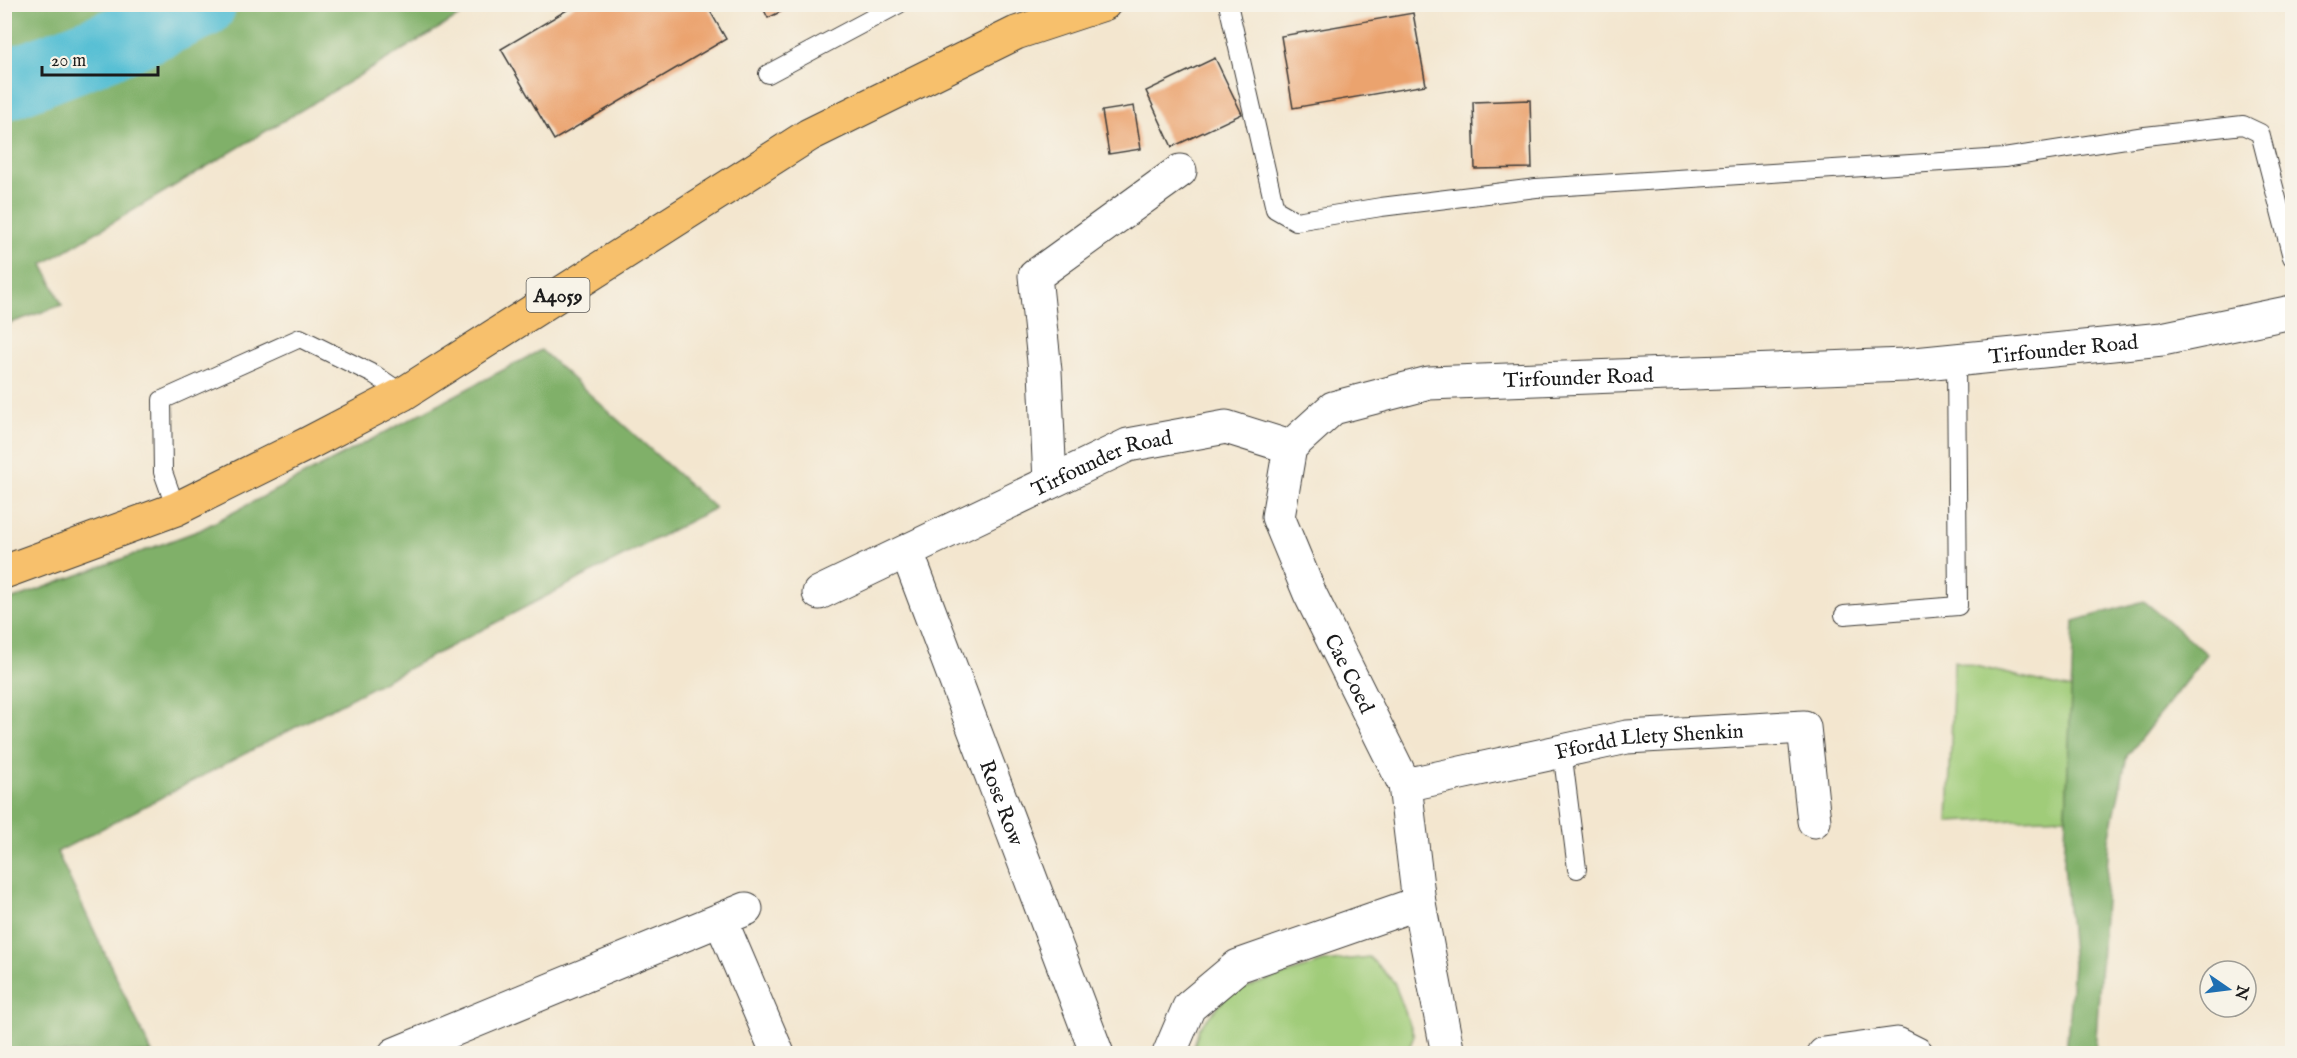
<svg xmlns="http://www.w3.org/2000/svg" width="2297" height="1058" font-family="'IM FELL English',serif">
<rect width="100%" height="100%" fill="#f7f3e8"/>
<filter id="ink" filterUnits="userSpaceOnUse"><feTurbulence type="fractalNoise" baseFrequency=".0167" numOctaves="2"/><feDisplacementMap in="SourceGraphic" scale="12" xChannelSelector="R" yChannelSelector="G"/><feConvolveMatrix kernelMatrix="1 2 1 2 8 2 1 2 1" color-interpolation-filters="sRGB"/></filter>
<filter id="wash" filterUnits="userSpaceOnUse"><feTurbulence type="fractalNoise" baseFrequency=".008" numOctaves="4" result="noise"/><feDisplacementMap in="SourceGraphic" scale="24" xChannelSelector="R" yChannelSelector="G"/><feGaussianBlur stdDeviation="1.35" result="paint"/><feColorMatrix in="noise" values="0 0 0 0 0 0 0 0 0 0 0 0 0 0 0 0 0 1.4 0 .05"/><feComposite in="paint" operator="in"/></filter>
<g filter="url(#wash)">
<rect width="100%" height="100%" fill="#f3e6cf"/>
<g fill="#a0cc79" stroke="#5e744a" stroke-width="1.5">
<polygon points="1954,661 2072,689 2066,817 1948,822"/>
<polygon points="1369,957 1394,982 1414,1036 1407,1053 1192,1054 1199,1028 1230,993 1323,962"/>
</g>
<g fill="#80b069" stroke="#4e6642" stroke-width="1.5">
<polygon points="4,5 5,4 478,5 43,264 62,305 5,325"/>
<polygon points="541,350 715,508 57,852 152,1053 5,1053 5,602 200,530"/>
<polygon points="2144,601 2207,654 2127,756 2109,840 2095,1053 2066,1053 2073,964 2064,864 2074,621"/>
</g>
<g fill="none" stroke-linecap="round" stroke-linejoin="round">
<polyline stroke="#57bfd4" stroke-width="69" points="4,86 125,39 202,4"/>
</g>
<g id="blocks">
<g fill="#eba36e">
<polygon points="577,4 706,4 726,39 554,140 501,49"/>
<polygon points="761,4 796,4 768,18"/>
<polygon points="1413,13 1426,85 1293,108 1281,36"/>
<polygon points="1215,58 1242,114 1172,147 1146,91"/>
<polygon points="1530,100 1532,168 1475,169 1473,102"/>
<polygon points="1134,106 1141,149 1109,154 1102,111"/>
</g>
</g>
</g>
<g filter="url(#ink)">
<use href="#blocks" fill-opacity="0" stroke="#3c3a37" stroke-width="1.5"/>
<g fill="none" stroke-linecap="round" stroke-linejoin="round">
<defs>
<g id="lane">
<polyline points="1228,4 1275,209 1296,221 1381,207 1536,188 2004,158 2145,136 2243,125 2260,133 2292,257"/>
<polyline points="768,74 899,4"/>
<polyline points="176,509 163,472 162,400 300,338 375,375 403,394"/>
<polyline points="1844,615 1958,606 1956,360"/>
<polyline points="1562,750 1577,869"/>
</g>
<g id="street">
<path id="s1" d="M1290,447l-12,70 32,77 95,191 14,118 29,151"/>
<polyline points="1050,482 1045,371 1035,276 1180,171"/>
<path id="s2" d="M907,552l190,502"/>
<path id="s3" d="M819,593l309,-148 98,-18 64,20 43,-39 96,-25 476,-18 257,-26 130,-27"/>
<path id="s4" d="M1405,785l222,-48 177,-10 10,94"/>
<polyline points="721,921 778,1054"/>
<polyline points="395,1054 746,909"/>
<polyline points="1169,1054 1189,1007 1238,966 1419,903"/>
<polyline points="1824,1054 1897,1044 1917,1054"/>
</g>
<polyline id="primary" points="4,572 176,509 307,444 403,394 809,135 1016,33 1104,4"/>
</defs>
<use href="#lane" stroke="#3c3a37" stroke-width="20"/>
<use href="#street" stroke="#3c3a37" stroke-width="35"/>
<use href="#primary" stroke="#3c3a37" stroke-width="35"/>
<use href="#lane" stroke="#fff" stroke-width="18"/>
<use href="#street" stroke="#fff" stroke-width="33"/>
<use href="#primary" stroke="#f7c06c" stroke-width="33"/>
</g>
</g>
<g text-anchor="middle" stroke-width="6" stroke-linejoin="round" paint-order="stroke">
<rect fill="#f7f3e8" stroke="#5e5c59" stroke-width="1.5" x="526.5" y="278" width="63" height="34" rx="4.5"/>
<g font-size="20" font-weight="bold" fill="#1c1c1c">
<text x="558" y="302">A4059</text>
</g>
<g font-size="21" fill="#1c1c1c" stroke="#f7f3e8">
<text dy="7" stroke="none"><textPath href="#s3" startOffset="1302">Tirfounder Road</textPath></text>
<text dy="7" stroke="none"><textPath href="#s3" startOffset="816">Tirfounder Road</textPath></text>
<text dy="7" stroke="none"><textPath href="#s3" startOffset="312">Tirfounder Road</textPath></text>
<text dy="7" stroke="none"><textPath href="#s1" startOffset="243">Cae Coed</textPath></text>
<text dy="7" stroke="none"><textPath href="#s4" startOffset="249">Ffordd Llety Shenkin</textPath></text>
<text dy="7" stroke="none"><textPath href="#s2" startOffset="268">Rose Row</textPath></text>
</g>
</g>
<rect width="2297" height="1058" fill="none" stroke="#f7f3e8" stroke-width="24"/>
<g transform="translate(2228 989) rotate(104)"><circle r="28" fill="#f7f3e8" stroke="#9f9d96" stroke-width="1.5"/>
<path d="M0-4.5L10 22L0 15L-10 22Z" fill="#1f6fb2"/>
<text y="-9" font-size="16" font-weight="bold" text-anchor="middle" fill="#1c1c1c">N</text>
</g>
<path d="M42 66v9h116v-9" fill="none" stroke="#1c1c1c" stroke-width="3"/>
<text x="51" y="66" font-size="18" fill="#1c1c1c" stroke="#f7f3e8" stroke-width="4.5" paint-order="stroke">20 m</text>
</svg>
